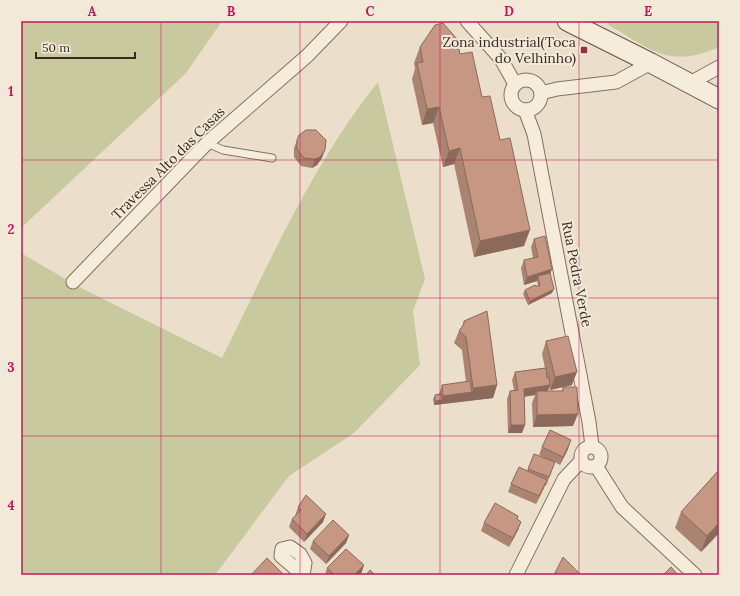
<svg xmlns="http://www.w3.org/2000/svg" width="740" height="596" font-family="Lora,serif">
<rect width="100%" height="100%" fill="#ebdeca"/>
<g fill="#c8c99e">
<polygon points="21,21 222,21 186,73 21,228"/>
<path d="M609,21h110v26c-51,23 -70,1 -112,-23z"/>
<path d="M378,82l47,197 -12,32 7,54 -66,68 -65,43 -74,99h-194v-322l60,35 141,70c47,-94 90,-194 156,-276z"/>
</g>
<g fill="none" stroke-linecap="round" stroke-linejoin="round">
<defs>
<polyline id="service" points="207,143 223,150 272,158"/>
<g id="minor">
<polyline points="467,21 501,59 515,84"/>
<circle cx="526" cy="95" r="15"/>
<polyline points="690,83 719,67"/>
<polyline points="541,93 557,89 616,82 651,63"/>
<polyline points="525,110 534,134 589,422 592,446"/>
<polyline points="73,282 207,143 307,56 341,21"/>
<circle cx="591" cy="457" r="10"/>
<polyline points="596,466 622,507 695,575"/>
<polyline points="303,575 305,563 300,554 290,547 282,549 281,556 303,575"/>
<polyline points="516,575 564,479 581,461"/>
</g>
<polyline id="secondary" points="567,21 651,63 719,99"/>
</defs>
<use href="#service" stroke="#867060" stroke-width="9"/>
<use href="#minor" stroke="#867060" stroke-width="15"/>
<use href="#secondary" stroke="#685243" stroke-width="21"/>
<use href="#service" stroke="#f6ecdc" stroke-width="7"/>
<use href="#minor" stroke="#f6ecdc" stroke-width="13"/>
<use href="#secondary" stroke="#f6ecdc" stroke-width="19"/>
</g>
<g fill="#aa8371">
<polygon points="420,47 460,54 482,97 500,140 524,246 474,257 454,164 443,167 433,123 422,125 412,79 415,69 414,63"/>
<polygon points="297,140 322,158 317,165 312,168 301,166 294,157 294,148"/>
<polygon points="534,239 552,269 550,273 552,293 528,305 523,294 525,290 538,286 537,281 524,285 521,268 524,260 533,258 531,247"/>
<polygon points="464,321 497,385 493,398 434,405 433,399 435,395 439,394 442,385 466,382 462,350 454,343 459,331 462,327"/>
<polygon points="546,341 572,385 550,390 549,387 548,391 562,391 563,387 573,426 533,427 532,403 535,395 524,397 522,433 508,433 507,399 510,391 514,390 512,380 515,372 545,368 542,354"/>
<polygon points="542,447 568,449 560,465 555,462 546,486 545,485 536,504 508,492 511,484 527,471 534,454 546,458 539,455"/>
<polygon points="719,470 719,533 701,552 675,528 681,512"/>
<polygon points="298,507 323,522 304,542 289,527 292,519 295,516"/>
<polygon points="517,519 521,522 518,530 509,547 481,531 484,523"/>
<polygon points="349,535 346,543 326,564 310,549 313,541"/>
<polygon points="719,559 719,568 717,566"/>
<polygon points="364,565 361,574 359,575 325,575 327,568"/>
</g>
<g fill="#8b6a5c">
<polygon points="439,107 433,123 422,125 427,109"/>
<polygon points="460,148 454,164 443,167 449,151"/>
<polygon points="325,150 322,158 317,165 312,168 315,159"/>
<polygon points="530,230 524,246 474,257 480,241"/>
<polygon points="552,269 549,277 538,276 537,281 524,285 527,277"/>
<polygon points="554,289 552,293 528,305 530,301"/>
<polygon points="577,372 572,385 550,390 555,377"/>
<polygon points="497,385 493,398 434,405 435,401 442,400 443,396 472,392 473,388"/>
<polygon points="550,385 547,393 537,391 535,395 521,397 524,389"/>
<polygon points="578,414 573,426 533,427 537,415"/>
<polygon points="511,425 525,425 522,433 508,433"/>
<polygon points="571,440 568,449 560,465 563,457"/>
<polygon points="547,480 544,488 536,504 539,496"/>
<polygon points="326,514 323,522 304,542 307,534"/>
<polygon points="521,522 518,530 509,547 513,538"/>
<polygon points="719,523 719,533 701,552 707,536"/>
<polygon points="349,535 346,543 326,564 329,556"/>
<polygon points="364,565 361,574 359,575 354,575"/>
</g>
<g fill="#c69883" stroke="#8b6a5c">
<polygon points="443,23 457,39 460,54 472,52 482,97 490,96 500,140 510,138 530,230 480,241 460,148 449,151 439,107 427,109 417,63 423,62 420,47 435,25"/>
<polygon points="306,130 316,130 326,140 325,150 320,157 315,159 304,158 297,149 297,140 299,135"/>
<polygon points="545,236 552,269 527,277 524,260 538,257 534,239"/>
<polygon points="550,273 554,289 530,301 525,290 535,285 536,286 540,286 538,276"/>
<polygon points="487,311 497,385 473,388 466,337 459,331 464,324 464,321"/>
<polygon points="568,336 577,372 555,377 546,341"/>
<polygon points="546,368 547,378 549,377 550,385 524,389 525,425 511,425 510,391 518,390 515,372"/>
<polygon points="470,381 472,392 443,396 442,385"/>
<polygon points="563,387 577,387 578,414 537,415 537,391 563,391"/>
<polygon points="441,394 442,400 435,401 435,395"/>
<polygon points="550,430 571,440 563,457 542,447"/>
<polygon points="534,454 555,462 549,477 528,469"/>
<polygon points="519,467 547,480 539,496 511,484"/>
<polygon points="719,470 719,523 707,536 681,512"/>
<polygon points="306,495 326,514 307,534 292,519 301,510 298,507"/>
<polygon points="495,503 518,516 517,519 521,522 513,538 484,523"/>
<polygon points="333,520 349,535 329,556 313,541"/>
<polygon points="346,549 364,565 354,575 335,575 327,568"/>
<polygon points="563,557 581,575 554,575"/>
<polygon points="267,558 284,575 251,575"/>
<polygon points="671,567 678,575 663,575"/>
<polygon points="370,570 375,575 366,575"/>
</g>
<path fill="none" stroke="#c2185b" stroke-width="1" stroke-opacity="0.55" d="M161,21v554M300,21v554M440,21v554M579,21v554M21,160h698M21,298h698M21,436h698"/>
<rect fill="#90353e" stroke="#f3e9d9" stroke-width="1.5" x="580" y="46" width="8" height="8" rx="2"/>
<g text-anchor="middle" stroke-width="4" stroke-linejoin="round" paint-order="stroke">
<g font-size="14" fill="#382a22" stroke="#f3e9d9" text-anchor="end">
<text x="576" y="47">Zona industrial(Toca<tspan x="576" dy="16">do Velhinho)</tspan></text>
</g>
<g font-size="14" fill="#382a22" stroke="#f3e9d9">
<text transform="translate(168 163) rotate(-45)" y="5">Travessa Alto das Casas</text>
<text transform="translate(577 274) rotate(79)" y="5">Rua Pedra Verde</text>
</g>
</g>
<rect width="740" height="596" fill="none" stroke="#f3e9d9" stroke-width="44"/>
<path d="M36 52v6h99v-6" fill="none" stroke="#382a22" stroke-width="2"/>
<text x="42" y="52" font-size="12" fill="#382a22" stroke="#f3e9d9" stroke-width="3" paint-order="stroke">50 m</text>
<rect x="22" y="22" width="696" height="552" fill="none" stroke="#c2185b" stroke-width="1.5"/>
<g font-size="13" text-anchor="middle" font-weight="bold" fill="#c2185b">
<text x="92" y="16">A</text>
<text x="231" y="16">B</text>
<text x="370" y="16">C</text>
<text x="509" y="16">D</text>
<text x="648" y="16">E</text>
<text x="11" y="96">1</text>
<text x="11" y="234">2</text>
<text x="11" y="372">3</text>
<text x="11" y="510">4</text>
</g>
</svg>
